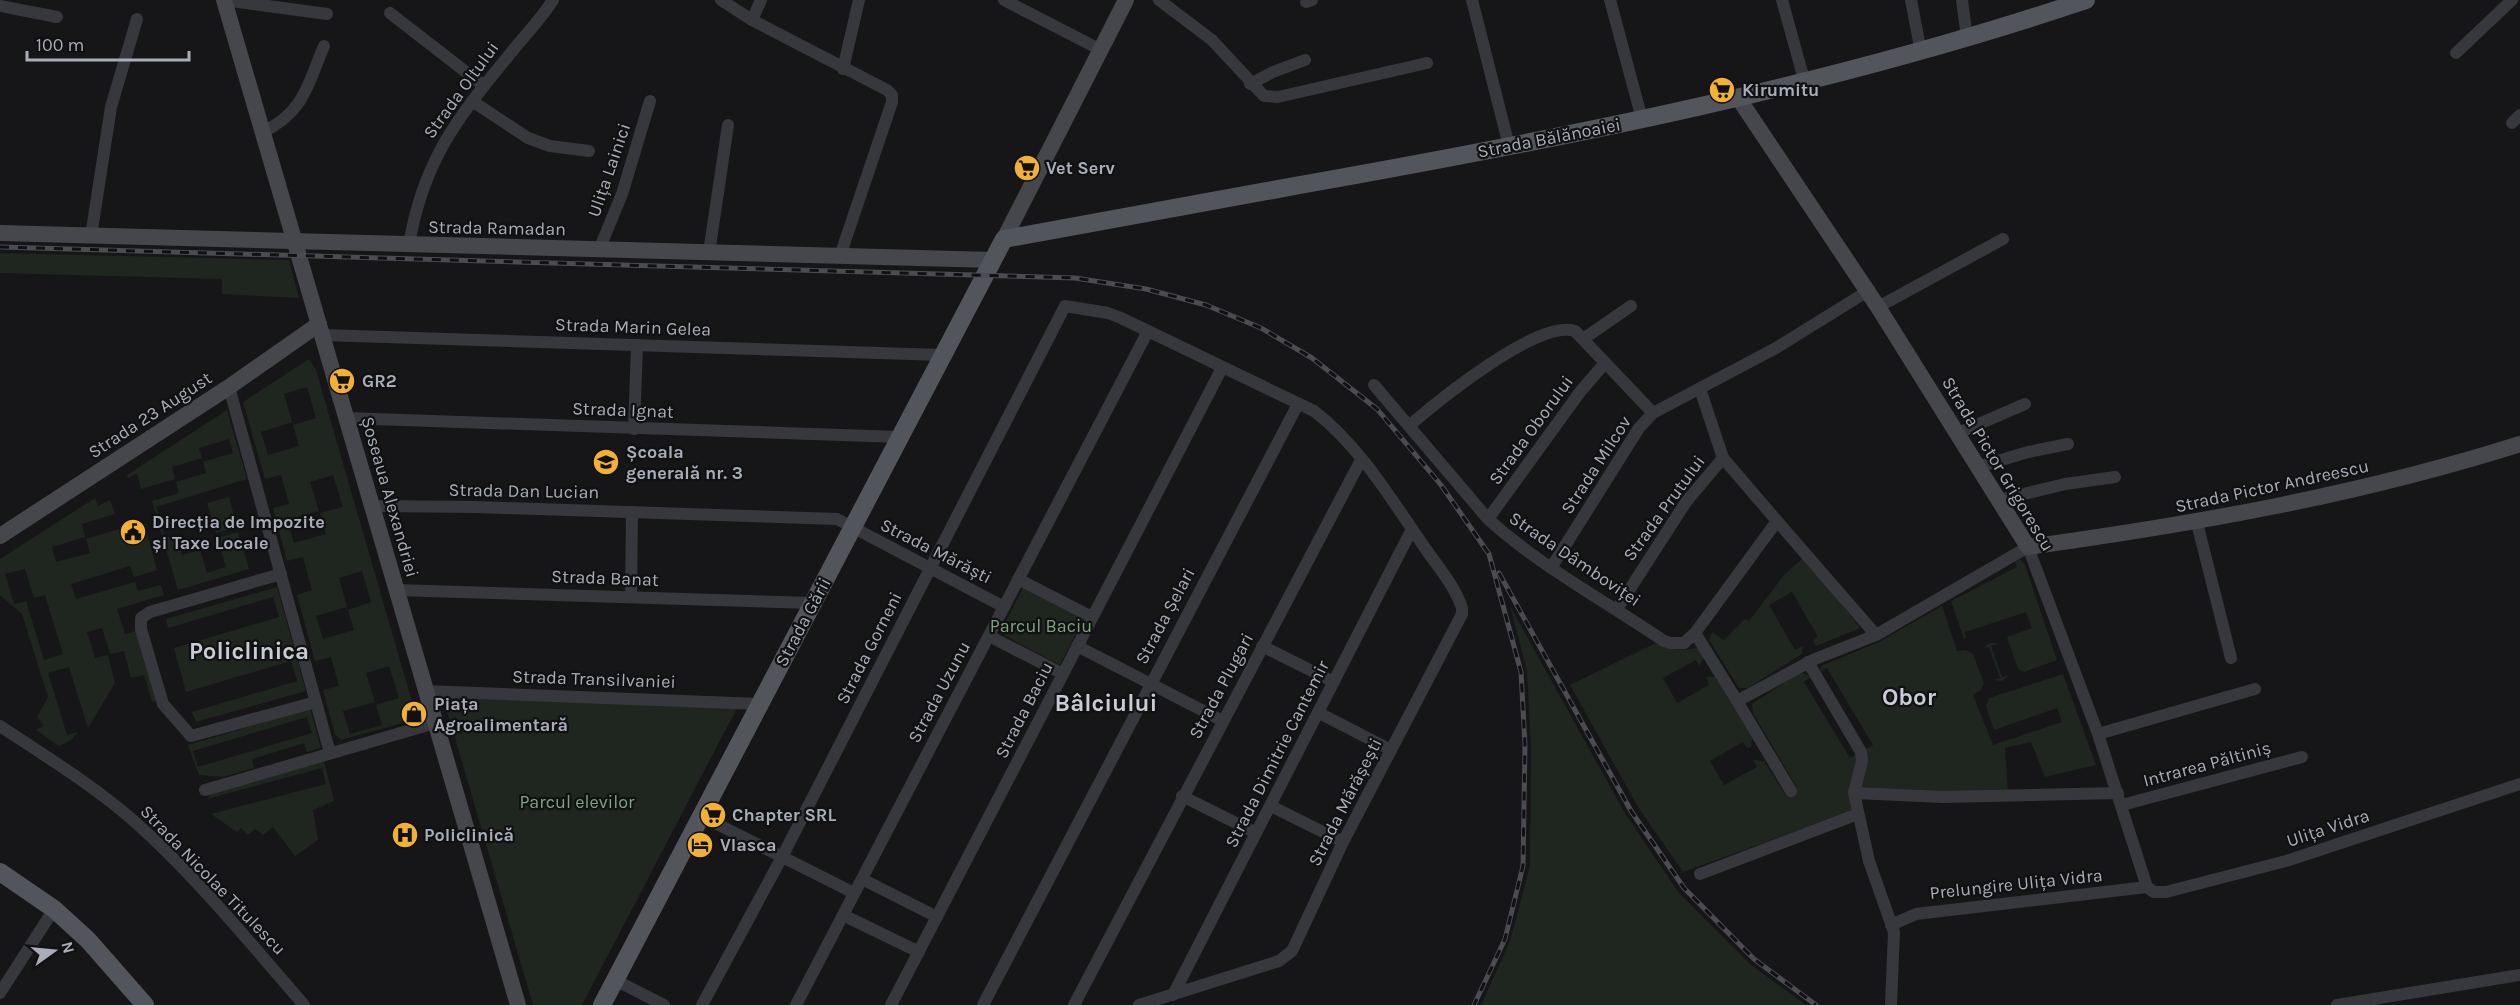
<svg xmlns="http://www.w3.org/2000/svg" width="2520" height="1005" font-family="Karla,sans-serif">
<rect width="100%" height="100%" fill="#161618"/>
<g fill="#1e261f" fill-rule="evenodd">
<polygon points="0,253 289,260 299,298 222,294 222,279 0,273"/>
<path d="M309,359l7,11 101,349 -76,21 -6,-6 -12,-44 16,-4 -8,-29 -16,4 -18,-66 15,-5 -9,-33 -16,4 -14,-53 16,-4 -8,-29 -16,4 -22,-77zM307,387l9,31 -23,7 6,21 -31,9 -7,-23 31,-10 -8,-28zM333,475l10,32 -23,6 6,21 -32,9 -7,-23 32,-9 -9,-29zM362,571l9,31 -23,8 6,20 -31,9 -7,-23 31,-9 -8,-29zM389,666l10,32 -23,7 6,20 -32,9 -7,-23 32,-9 -9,-29z"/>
<polygon points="227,410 247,479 156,507 165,538 176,535 182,555 200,550 207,573 226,567 217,538 238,532 249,569 178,590 152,501 179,493 176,482 206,473 203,462 233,453 229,439 199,448 202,458 172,467 175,479 141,489 137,473 128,478 127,475"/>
<polygon points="229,497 237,527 216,533 207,503"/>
<path d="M95,498l3,8 12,-6 5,14 -33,10 3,13 -33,10 4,15 34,-9 -4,-14 33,-10 4,12 24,-7 10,36 -23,7 -4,-11 -59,18 5,15 59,-17 3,9 23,-6 3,10 -47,14 8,25 11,-3 20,70 -4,1 -8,-27 -13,3 -7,-27 -14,3 -8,-26 -15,4 8,26 13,-3 7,28 -27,45 -19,-61 -21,6 19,62 11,-3 -7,8 -12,6 -23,-16 8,-5 -7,-8 11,-20 -26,-83 -22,-19v-36zM25,569l9,29 11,-3 18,59 -19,6 -18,-59 -12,3 -9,-30z"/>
<polygon points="1804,557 1860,628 1816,646 1813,640 1818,637 1792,592 1769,605 1795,650 1803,646 1802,654 1748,688 1739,688 1709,640 1712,632 1724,640 1745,619 1749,621 1784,575"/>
<polygon points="2020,559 2025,565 2057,660 2024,672 2018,669 2007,637 2032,628 2026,612 1965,632 1966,638 1964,639 1951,601 2017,567 2015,562"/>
<polygon points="277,587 306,691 196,722 192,712 297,681 291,661 186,692 174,648 279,617 273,597 168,628 166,619"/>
<polygon points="1023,588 1083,619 1060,665 1000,633"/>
<polygon points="1510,606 1626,815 1679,893 1750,964 1806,1005 1481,1005 1510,941 1530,866 1531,746 1527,671"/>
<polygon points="1942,606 1957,651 1966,650 1973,654 1984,683 1981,690 1973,695 1993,745 2062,722 2057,708 1994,730 1986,706 1989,698 2063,674 2096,765 2045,777 2031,742 2005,748 2008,792 1859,790 1866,749 1873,745 1827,668 1820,672 1821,666 1879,642"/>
<path d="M1656,643c15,6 27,9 43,4l5,10 -5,9 -3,-6 -33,18 14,25 32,-18 -3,-8h9l37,61 -1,9 -4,1 -4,-6 -33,19 14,24 33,-18 -4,-7 11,1 21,33 12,-6 -44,-75 -1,-9 42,-28 7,-4 10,5 -7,5 46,76 6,-3v12l-6,15 2,29 -169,61 -45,-65 -68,-122z"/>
<polygon points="1990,643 1999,643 1991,646 2002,677 2010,675 2002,681 1993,680 2000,678 1989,647 1983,648"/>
<polygon points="443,697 737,708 582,1005 533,1005"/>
<path d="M310,708l11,40 -14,4 -3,-9 -52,16 2,9 -31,9 -24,-2 -11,-30zM307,717l5,16 -114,34 -5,-16z"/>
<polygon points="324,761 334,801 313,810 318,840 295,856 273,827 263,835 255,829 248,835 241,828 237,832 211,814 326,784 322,768 207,799 213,792"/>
</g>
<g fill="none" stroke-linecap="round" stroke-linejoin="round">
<g stroke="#37383d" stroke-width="12">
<polyline points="224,0 327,14"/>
<polyline points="721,0 752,20 887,90 892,95 892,102 840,256"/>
<polyline points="1004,0 1101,50"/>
<polyline points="1159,0 1212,40 1264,96 1278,97 1427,63"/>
<polyline points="1472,0 1509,146"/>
<polyline points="1610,0 1642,119"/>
<polyline points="1782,0 1805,83"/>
<polyline points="1911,0 1921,52"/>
<polyline points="1962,0 1967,38"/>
<polyline points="1306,2 1312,0"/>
<polyline points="0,6 57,17"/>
<polyline points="390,13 484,86"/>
<polyline points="752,20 761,0"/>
<polyline points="2456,53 2512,0"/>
<polyline points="843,69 859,0"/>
<polyline points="1250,84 1273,72 1305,60"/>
<polyline points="472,101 528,138 550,146 589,151"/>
<polyline points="2512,123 2520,115"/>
<path d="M263,132c41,-20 44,-46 61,-86"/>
<polyline points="91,236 111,107 137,19"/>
<path d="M409,245c14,-84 48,-127 101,-191 14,-18 31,-35 43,-54"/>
<polyline points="599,250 622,194 650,101"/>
<polyline points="709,253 728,125"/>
<polyline points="1878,307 2003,239"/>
<polyline points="322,335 942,355"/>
<polyline points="1583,339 1631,306"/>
<path d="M1374,385l114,134c53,48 117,82 176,122l7,2h13l11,-10 42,68"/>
<polyline points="229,387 330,753"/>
<polyline points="346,418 899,437"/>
<path d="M1410,425c28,-24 128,-106 165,-94l78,82"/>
<polyline points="634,429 637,345"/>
<polyline points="1958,433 2025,404"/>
<polyline points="1978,467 2028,452 2068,444"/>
<polyline points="1999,500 2065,484 2115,477"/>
<polyline points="372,506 475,507 837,519 1004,607"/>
<polyline points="1488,519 1580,392 1605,363"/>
<polyline points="1777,521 1876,635"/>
<polyline points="2197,523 2231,658"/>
<polyline points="1551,568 1639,428 1653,413 1776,348 1868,291"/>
<polyline points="281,574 150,612 141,618 141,629 163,704 191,736 316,702"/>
<polyline points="1018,579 1092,617"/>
<polyline points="396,590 813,603"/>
<polyline points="631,597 632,512"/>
<polyline points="1617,609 1686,502 1723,458"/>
<polyline points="1695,633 1777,521 1723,458 1700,389"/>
<polyline points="989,636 1063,674"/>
<polyline points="1077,646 1223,721"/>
<polyline points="1262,646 1334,682"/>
<polyline points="1808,662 1861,752 1862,761 1854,793 1869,861 1894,932 1891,1005"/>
<polyline points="426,691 760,704"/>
<polyline points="1319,713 1391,750"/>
<path d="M0,726c45,30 93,59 134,95 62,55 116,122 170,184"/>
<polyline points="2098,734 2255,689"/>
<polyline points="205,790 435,723"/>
<polyline points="1791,791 1737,701 1815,659 1876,635 2028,547 2098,734 2147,887"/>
<polyline points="1854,793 1943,797 2118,793"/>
<polyline points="1182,796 1256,833"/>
<polyline points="2122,805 2302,757"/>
<polyline points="1271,806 1343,842"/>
<polyline points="701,816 854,893"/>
<polyline points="1700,874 1858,814"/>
<polyline points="862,879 937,917"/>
<polyline points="2147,887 2154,892 2166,892 2286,861 2520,784"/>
<polyline points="843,915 919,952"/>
<polyline points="1891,925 1916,914 2147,887"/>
<polyline points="615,980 664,1005"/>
<polyline points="0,993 54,909"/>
<polyline points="1173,995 1412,529"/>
<path d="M702,1005l80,-148 283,-551 43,7 13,5 193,93c46,35 79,91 111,137 13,19 30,38 37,60v6l-119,228 -51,109 -13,10 -140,44"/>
<polyline points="796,1005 1148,331"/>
<polyline points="891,1005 1222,368"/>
<polyline points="983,1005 1298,404"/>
<polyline points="1074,1005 1361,460"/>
<polyline points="2337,1005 2520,975"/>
</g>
<g stroke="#45474d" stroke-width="16">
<polyline points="224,0 518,1005"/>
<path d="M1739,99l139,208 150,240c167,-23 331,-52 492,-103"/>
<polyline points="0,233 993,260"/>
<polyline points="1004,239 1126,0"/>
<polyline points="0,536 229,387 319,324"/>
</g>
<g stroke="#53555c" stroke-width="18">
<polyline points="0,872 54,909 88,940 145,1005"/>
<path d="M602,1005l402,-766c98,-17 197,-36 296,-54 265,-47 530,-99 786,-185"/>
</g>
<defs>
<g id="rail">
<polyline points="0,247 1075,278 1146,289 1206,305 1261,328 1312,358 1377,409 1441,485 1489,554 1521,672 1525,745 1523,866 1505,939 1474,1005"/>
<polyline points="1499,573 1631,811 1684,888 1754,959 1816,1005"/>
</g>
</defs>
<use href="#rail" stroke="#4a4c52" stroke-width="5"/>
<use href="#rail" stroke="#111113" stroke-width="3" stroke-dasharray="9" stroke-linecap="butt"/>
</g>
<defs>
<symbol id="supermarket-disc" viewBox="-11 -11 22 22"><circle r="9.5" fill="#f2b134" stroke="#111113"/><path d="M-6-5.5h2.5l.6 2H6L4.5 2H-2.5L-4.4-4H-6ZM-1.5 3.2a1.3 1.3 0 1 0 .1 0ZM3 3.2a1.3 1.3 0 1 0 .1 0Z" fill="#111"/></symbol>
<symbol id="school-disc" viewBox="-11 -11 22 22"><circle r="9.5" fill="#f2b134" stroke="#111113"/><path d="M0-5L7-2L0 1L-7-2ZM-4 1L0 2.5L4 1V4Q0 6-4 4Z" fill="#111"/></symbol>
<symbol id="civic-disc" viewBox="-11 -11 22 22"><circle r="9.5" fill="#f2b134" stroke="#111113"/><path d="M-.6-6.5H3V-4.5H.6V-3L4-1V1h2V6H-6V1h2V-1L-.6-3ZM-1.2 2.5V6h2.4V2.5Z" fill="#111"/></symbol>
<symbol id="shop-disc" viewBox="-11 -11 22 22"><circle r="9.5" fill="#f2b134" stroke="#111113"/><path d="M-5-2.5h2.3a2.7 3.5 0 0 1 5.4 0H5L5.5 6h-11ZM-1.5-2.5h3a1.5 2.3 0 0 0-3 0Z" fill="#111"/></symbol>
<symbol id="hospital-disc" viewBox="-11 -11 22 22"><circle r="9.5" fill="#f2b134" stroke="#111113"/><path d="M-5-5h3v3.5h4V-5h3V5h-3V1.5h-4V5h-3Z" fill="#111"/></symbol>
<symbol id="hotel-disc" viewBox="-11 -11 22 22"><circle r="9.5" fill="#f2b134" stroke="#111113"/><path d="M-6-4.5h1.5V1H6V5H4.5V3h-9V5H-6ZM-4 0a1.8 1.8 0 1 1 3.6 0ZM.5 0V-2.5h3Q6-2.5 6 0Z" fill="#111"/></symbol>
</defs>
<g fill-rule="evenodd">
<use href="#supermarket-disc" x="1707" y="75" width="30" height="30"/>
<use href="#supermarket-disc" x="1012" y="153" width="30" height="30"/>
<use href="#supermarket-disc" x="327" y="366" width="30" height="30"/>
<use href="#school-disc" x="591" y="447" width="30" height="30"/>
<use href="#civic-disc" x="118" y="517" width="30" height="30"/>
<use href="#shop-disc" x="399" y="699" width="30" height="30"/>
<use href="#supermarket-disc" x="698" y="800" width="30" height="30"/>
<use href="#hospital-disc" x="390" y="820" width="30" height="30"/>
<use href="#hotel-disc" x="685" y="830" width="30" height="30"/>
</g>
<g text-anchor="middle" stroke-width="4.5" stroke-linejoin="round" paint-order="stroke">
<g font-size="18" fill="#a8adb8" stroke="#111113">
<text transform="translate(461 90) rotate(-54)" y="6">Strada Oltului</text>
<text transform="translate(1549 138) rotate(-11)" y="6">Strada Bălănoaiei</text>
<text transform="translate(609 170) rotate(-71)" y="6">Ulița Lainici</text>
<text transform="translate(497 228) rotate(1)" y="6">Strada Ramadan</text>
<text transform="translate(633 327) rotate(2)" y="6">Strada Marin Gelea</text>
<text transform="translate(623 410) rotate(2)" y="6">Strada Ignat</text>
<text transform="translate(150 415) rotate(-33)" y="6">Strada 23 August</text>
<text transform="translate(1531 430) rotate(-54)" y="6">Strada Oborului</text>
<text transform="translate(1998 464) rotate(59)" y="6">Strada Pictor Grigorescu</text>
<text transform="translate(1596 465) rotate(-57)" y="6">Strada Milcov</text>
<text transform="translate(2272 486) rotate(-12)" y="6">Strada Pictor Andreescu</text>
<text transform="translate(524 491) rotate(1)" y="6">Strada Dan Lucian</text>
<text transform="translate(390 497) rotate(74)" y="6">Șoseaua Alexandriei</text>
<text transform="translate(1664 508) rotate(-54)" y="6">Strada Prutului</text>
<text transform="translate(936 551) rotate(27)" y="6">Strada Mărăști</text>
<text transform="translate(1575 559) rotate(34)" y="6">Strada Dâmboviței</text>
<text transform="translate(605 578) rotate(2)" y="6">Strada Banat</text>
<text transform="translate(1165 616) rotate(-62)" y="6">Strada Șelari</text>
<text transform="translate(803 622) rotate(-62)" y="6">Strada Gării</text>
<text transform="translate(869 648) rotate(-63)" y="6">Strada Gorneni</text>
<text transform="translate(594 679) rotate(2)" y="6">Strada Transilvaniei</text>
<text transform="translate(1221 686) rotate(-62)" y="6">Strada Plugari</text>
<text transform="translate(939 692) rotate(-62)" y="6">Strada Uzunu</text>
<text transform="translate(1024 710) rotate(-63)" y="6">Strada Baciu</text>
<text transform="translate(1277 754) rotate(-63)" y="6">Strada Dimitrie Cantemir</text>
<text transform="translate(2207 764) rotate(-15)" y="6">Intrarea Păltiniș</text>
<text transform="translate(1345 802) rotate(-63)" y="6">Strada Mărășești</text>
<text transform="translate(2328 828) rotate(-18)" y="6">Ulița Vidra</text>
<text transform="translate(213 880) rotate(46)" y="6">Strada Nicolae Titulescu</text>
<text transform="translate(2016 884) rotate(-6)" y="6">Prelungire Ulița Vidra</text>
</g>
<g font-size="18" font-weight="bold" fill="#a8adb8" stroke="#111113" text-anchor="start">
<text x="1742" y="96">Kirumitu</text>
<text x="1046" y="174">Vet Serv</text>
<text x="362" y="387">GR2</text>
<text x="626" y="458">Școala<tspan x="626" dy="21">generală nr. 3</tspan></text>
<text x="152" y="528">Direcția de Impozite<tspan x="152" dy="21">și Taxe Locale</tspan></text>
<text x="434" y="710">Piața<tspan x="434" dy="21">Agroalimentară</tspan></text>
<text x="732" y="821">Chapter SRL</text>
<text x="424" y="841">Policlinică</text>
<text x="720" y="851">Vlasca</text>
</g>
<g font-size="18" fill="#7fa381" stroke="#111113">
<text x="1041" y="632">Parcul Baciu</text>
<text x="577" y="808">Parcul elevilor</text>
</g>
<g font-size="24" font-weight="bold" fill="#c9ccd4" stroke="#111113">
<text x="249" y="659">Policlinica</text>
<text x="1909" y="705">Obor</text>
<text x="1106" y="711">Bâlciului</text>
</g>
</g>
<g transform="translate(54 951) rotate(75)" stroke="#111113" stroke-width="4.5" paint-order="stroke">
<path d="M0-4.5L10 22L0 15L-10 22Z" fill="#a8adb8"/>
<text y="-9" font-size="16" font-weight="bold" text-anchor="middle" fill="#a8adb8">N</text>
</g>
<path d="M27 51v9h162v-9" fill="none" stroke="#a8adb8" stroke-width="3"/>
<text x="36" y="51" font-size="18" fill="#a8adb8" stroke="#111113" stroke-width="4.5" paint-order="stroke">100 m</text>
</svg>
